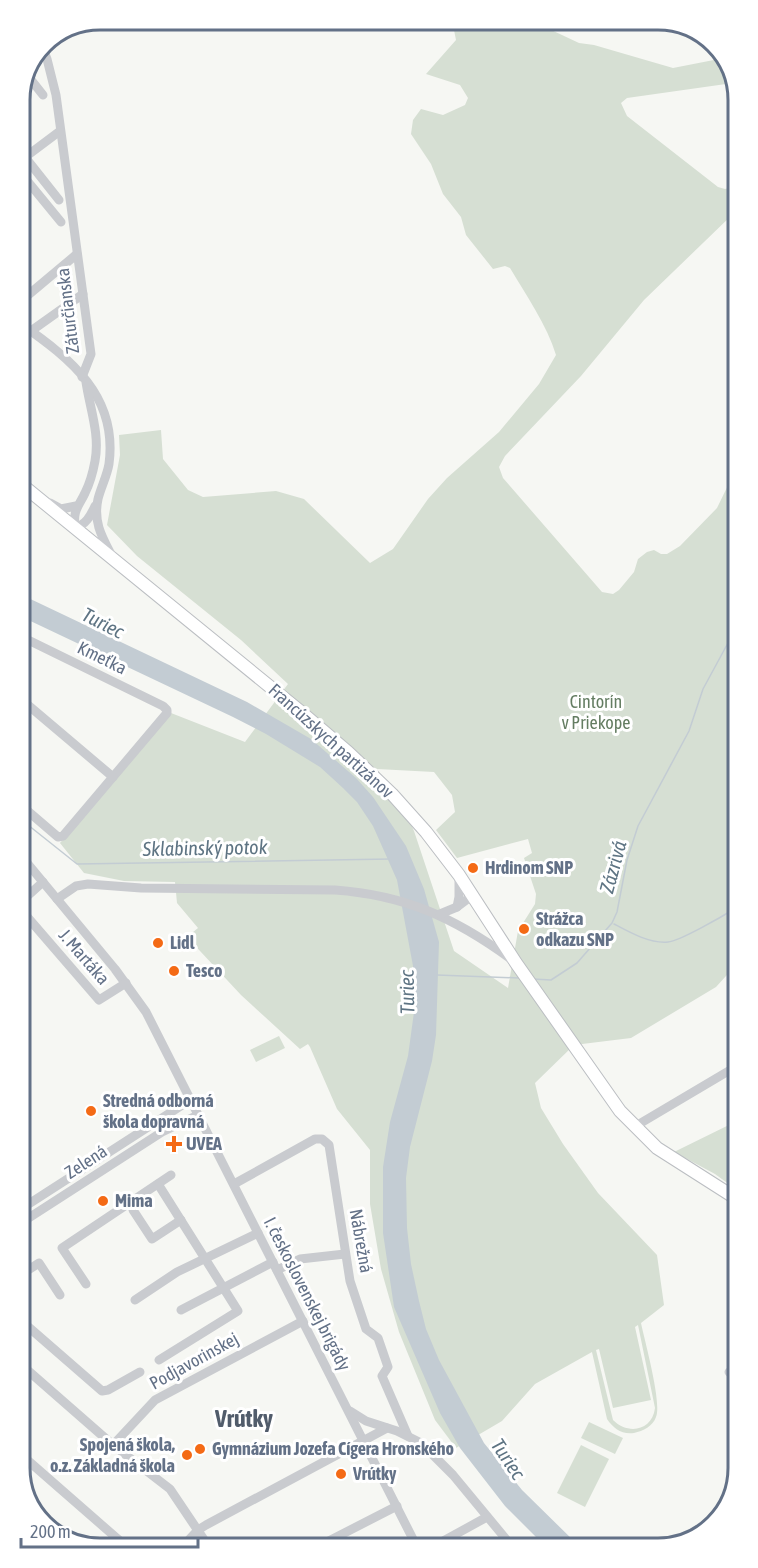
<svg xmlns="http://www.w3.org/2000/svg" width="758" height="1568" font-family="'Asap Condensed',sans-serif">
<rect width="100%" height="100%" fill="#f6f7f3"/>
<g fill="#d6dfd3" fill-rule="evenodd">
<path d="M452,20h78l49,23 15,2 79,23 51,-10 9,11v14l-106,15 -6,5 6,13 91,71 7,2 8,-2v27l-89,86 -63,76 -76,80 -6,11 4,11 99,114 11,2 6,-4 15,-18 4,-13 9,-7 7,-2 7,4h6l13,-8 37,-38 17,-35 2,492 -20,22 -85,51 -57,7 -39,38 6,25 22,36 35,49 59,62 7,50 -23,18c4,19 21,80 15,94 -3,9 -13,14 -22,16 -12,2 -21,-5 -27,-14l-15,-67 -57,32 -33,37 -46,27 -21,-28 -36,-88 -18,-63 -11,-65v-54l-33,-41 -27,-62 -2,-3 -8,5 -59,-54 -54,-58 11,-9 -21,-25 -2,-21 -51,-1 -40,-8 -24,-30 111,-130 74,29 43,-58 -47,-44 -104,-84 -30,-31 13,-70 -1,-20 42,-5 2,29 25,31 15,7 73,-6 28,8 66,64 23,-14 35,-50 19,-21 52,-46 40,-48 17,-29c-9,-30 -30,-60 -46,-87l-5,-2 -12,3 -27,-34 -5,-18 -18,-23 -12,-30 -20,-30 2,-14 8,-11 22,6 22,-10 3,-7 -8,-13 -34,-11 30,-34zM377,769l57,3 18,23 3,17 -19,18 21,28 71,-19 4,14 -8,5 12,36 -1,10 -17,27 -10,57 -54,-37 -40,-120 -7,-16zM638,1325l17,83c-3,23 -27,27 -42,12l-17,-70 3,-1 14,59 38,-8 -16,-73z"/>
<polygon points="279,1036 285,1048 256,1062 250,1050"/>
<polygon points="737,1121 737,1190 715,1174 674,1152"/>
<polygon points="589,1422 623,1438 615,1454 581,1438"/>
<polygon points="581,1445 609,1459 585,1507 557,1493"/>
</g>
<polygon fill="#c3ccd3" points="22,595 247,702 311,739 356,778 373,797 406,846 424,889 439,942 436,1035 432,1061 410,1147 406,1178 407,1228 411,1264 419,1301 426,1329 439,1360 484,1443 522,1490 577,1544 543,1544 505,1506 460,1448 440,1413 394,1307 383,1233 383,1167 390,1122 408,1056 414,1012 413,966 397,880 373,826 357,802 343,788 320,767 266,734 233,717 22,617"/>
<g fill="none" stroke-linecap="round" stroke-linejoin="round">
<g stroke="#c3ccd3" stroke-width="1.5">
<polyline points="23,821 77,864 391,859"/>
<path d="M614,924c15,8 36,20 54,18 12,-1 55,-26 68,-34"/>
<polyline points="437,975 519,978"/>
<polyline points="533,979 551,980 577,963 612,923 617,912 627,860 638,826 689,731 703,689 735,630"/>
</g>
<defs>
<polyline id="major" points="21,484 301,712 348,752 392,794 426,832 459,875 516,963 620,1111 657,1148 737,1199"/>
</defs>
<use href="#major" stroke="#bbbec2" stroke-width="14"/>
<g stroke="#c9cbcf" stroke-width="9">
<polyline points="42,46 47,59 56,95 91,354 82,377"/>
<polyline points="28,76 43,95"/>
<polyline points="25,157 59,200"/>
<polyline points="20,161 60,131"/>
<polyline points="20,172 61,222"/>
<polyline points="21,301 77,254"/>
<path d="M21,324c50,35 97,72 88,140 -2,12 -8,23 -11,35 -5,23 4,38 14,57"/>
<polyline points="31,331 83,294"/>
<path d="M86,382c4,27 14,52 9,79 -2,11 -5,22 -10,32 -7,15 -12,16 -10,35 11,-4 15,-11 20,-22"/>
<polyline points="50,503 61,509 76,506"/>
<polyline points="22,637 163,706 167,710 167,713 63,836 58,837 23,807"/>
<polyline points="22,700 113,777"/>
<polyline points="23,858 115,969 146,1012 416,1545"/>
<path d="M57,899l19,-13 12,-2 53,4 194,2c70,5 120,28 176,69"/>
<polyline points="23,900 43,882"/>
<polyline points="457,907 459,897 459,875"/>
<polyline points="23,912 99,1000 126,983"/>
<polyline points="440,914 457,907 473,895"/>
<polyline points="634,1127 737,1066"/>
<polyline points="158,1184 238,1311 159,1360"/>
<polyline points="234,1184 315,1139 322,1139 329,1145 350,1281 366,1329 378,1338 388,1367 382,1376 408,1436"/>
<polyline points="24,1207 190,1100"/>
<polyline points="133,1210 152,1239 181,1220"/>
<polyline points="24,1221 162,1132 198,1115"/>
<polyline points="277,1270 300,1259 345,1254"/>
<polyline points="25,1272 39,1263 60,1295"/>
<polyline points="86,1284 62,1248 171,1175"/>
<polyline points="135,1300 177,1272 258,1233"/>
<polyline points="181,1310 273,1262"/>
<polyline points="25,1324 102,1391 108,1390 140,1372"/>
<polyline points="25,1368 113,1445 170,1489 209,1547"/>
<polyline points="729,1372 738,1382"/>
<polyline points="350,1411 366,1421 397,1431 421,1443 453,1475 510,1544"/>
<polyline points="113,1445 155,1400 303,1321"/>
<polyline points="25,1458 128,1548"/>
<polyline points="436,1545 487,1517"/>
<polyline points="319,1546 397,1506"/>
<polyline points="182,1547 198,1530 206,1525 387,1428"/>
</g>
<use href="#major" stroke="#fff" stroke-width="12"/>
</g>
<g fill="#f46a15" stroke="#fff" stroke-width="2">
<circle cx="473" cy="868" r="6"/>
<circle cx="524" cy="929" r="6"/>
<circle cx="158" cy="943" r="6"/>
<circle cx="174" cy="971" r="6"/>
<circle cx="91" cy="1111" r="6"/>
<path d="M171 1135h6v6h6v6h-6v6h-6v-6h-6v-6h6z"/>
<circle cx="103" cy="1201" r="6"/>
<circle cx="200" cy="1449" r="6"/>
<circle cx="187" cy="1455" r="6"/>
<circle cx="341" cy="1474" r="6"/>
</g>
<g text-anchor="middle" stroke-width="6" stroke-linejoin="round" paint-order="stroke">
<g font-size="18" fill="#637187" stroke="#fff">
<text transform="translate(68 311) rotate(-97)" y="6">Záturčianska</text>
<text transform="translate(102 658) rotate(26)" y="6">Kmeťka</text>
<text transform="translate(331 741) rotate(42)" y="6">Francúzskych partizánov</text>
<text transform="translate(84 957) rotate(49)" y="6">J. Martáka</text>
<text transform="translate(86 1162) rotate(-33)" y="6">Zelená</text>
<text transform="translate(361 1241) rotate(80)" y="6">Nábrežná</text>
<text transform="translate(307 1294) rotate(63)" y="6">I. československej brigády</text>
<text transform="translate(194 1361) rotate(-29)" y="6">Podjavorinskej</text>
</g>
<g font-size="18" fill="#647d62" stroke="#fff">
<text x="596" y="708">Cintorín<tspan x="596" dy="21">v Priekope</tspan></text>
</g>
<g font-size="18" font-weight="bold" fill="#637187" stroke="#fff" text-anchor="start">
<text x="485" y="874">Hrdinom SNP</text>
<text x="536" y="925">Strážca<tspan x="536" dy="21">odkazu SNP</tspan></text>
<text x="170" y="949">Lidl</text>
<text x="186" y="977">Tesco</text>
<text x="103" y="1107">Stredná odborná<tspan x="103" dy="21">škola dopravná</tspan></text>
<text x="186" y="1150">UVEA</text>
<text x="115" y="1207">Mima</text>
<text x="175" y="1451" text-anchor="end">Spojená škola,<tspan x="175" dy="21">o.z. Základná škola</tspan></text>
<text x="212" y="1455">Gymnázium Jozefa Cígera Hronského</text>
<text x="353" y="1480">Vrútky</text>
</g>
<g font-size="20" font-style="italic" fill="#5e7483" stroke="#fff">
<text transform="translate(103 623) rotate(27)" y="7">Turiec</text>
<text transform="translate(205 848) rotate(-1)" y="7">Sklabinský potok</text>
<text transform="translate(613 867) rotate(-75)" y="7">Zázrivá</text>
<text transform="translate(407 992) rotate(-91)" y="7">Turiec</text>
<text transform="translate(508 1459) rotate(56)" y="7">Turiec</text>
</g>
<g font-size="24" font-weight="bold" fill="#515c6b" stroke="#fff">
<text x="244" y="1427">Vrútky</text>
</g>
</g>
<path d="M0 0H758V1568H0ZM100 30H658A70 70 0 0 1 728 100V1468A70 70 0 0 1 658 1538H100A70 70 0 0 1 30 1468V100A70 70 0 0 1 100 30Z" fill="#fff" fill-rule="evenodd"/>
<path fill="none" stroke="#637187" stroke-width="3" d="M100 30H658A70 70 0 0 1 728 100V1468A70 70 0 0 1 658 1538H100A70 70 0 0 1 30 1468V100A70 70 0 0 1 100 30Z"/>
<path d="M21 1538v9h177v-9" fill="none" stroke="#637187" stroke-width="3"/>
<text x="30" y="1538" font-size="18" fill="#637187" stroke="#ffffff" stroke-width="4.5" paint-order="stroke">200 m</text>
</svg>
